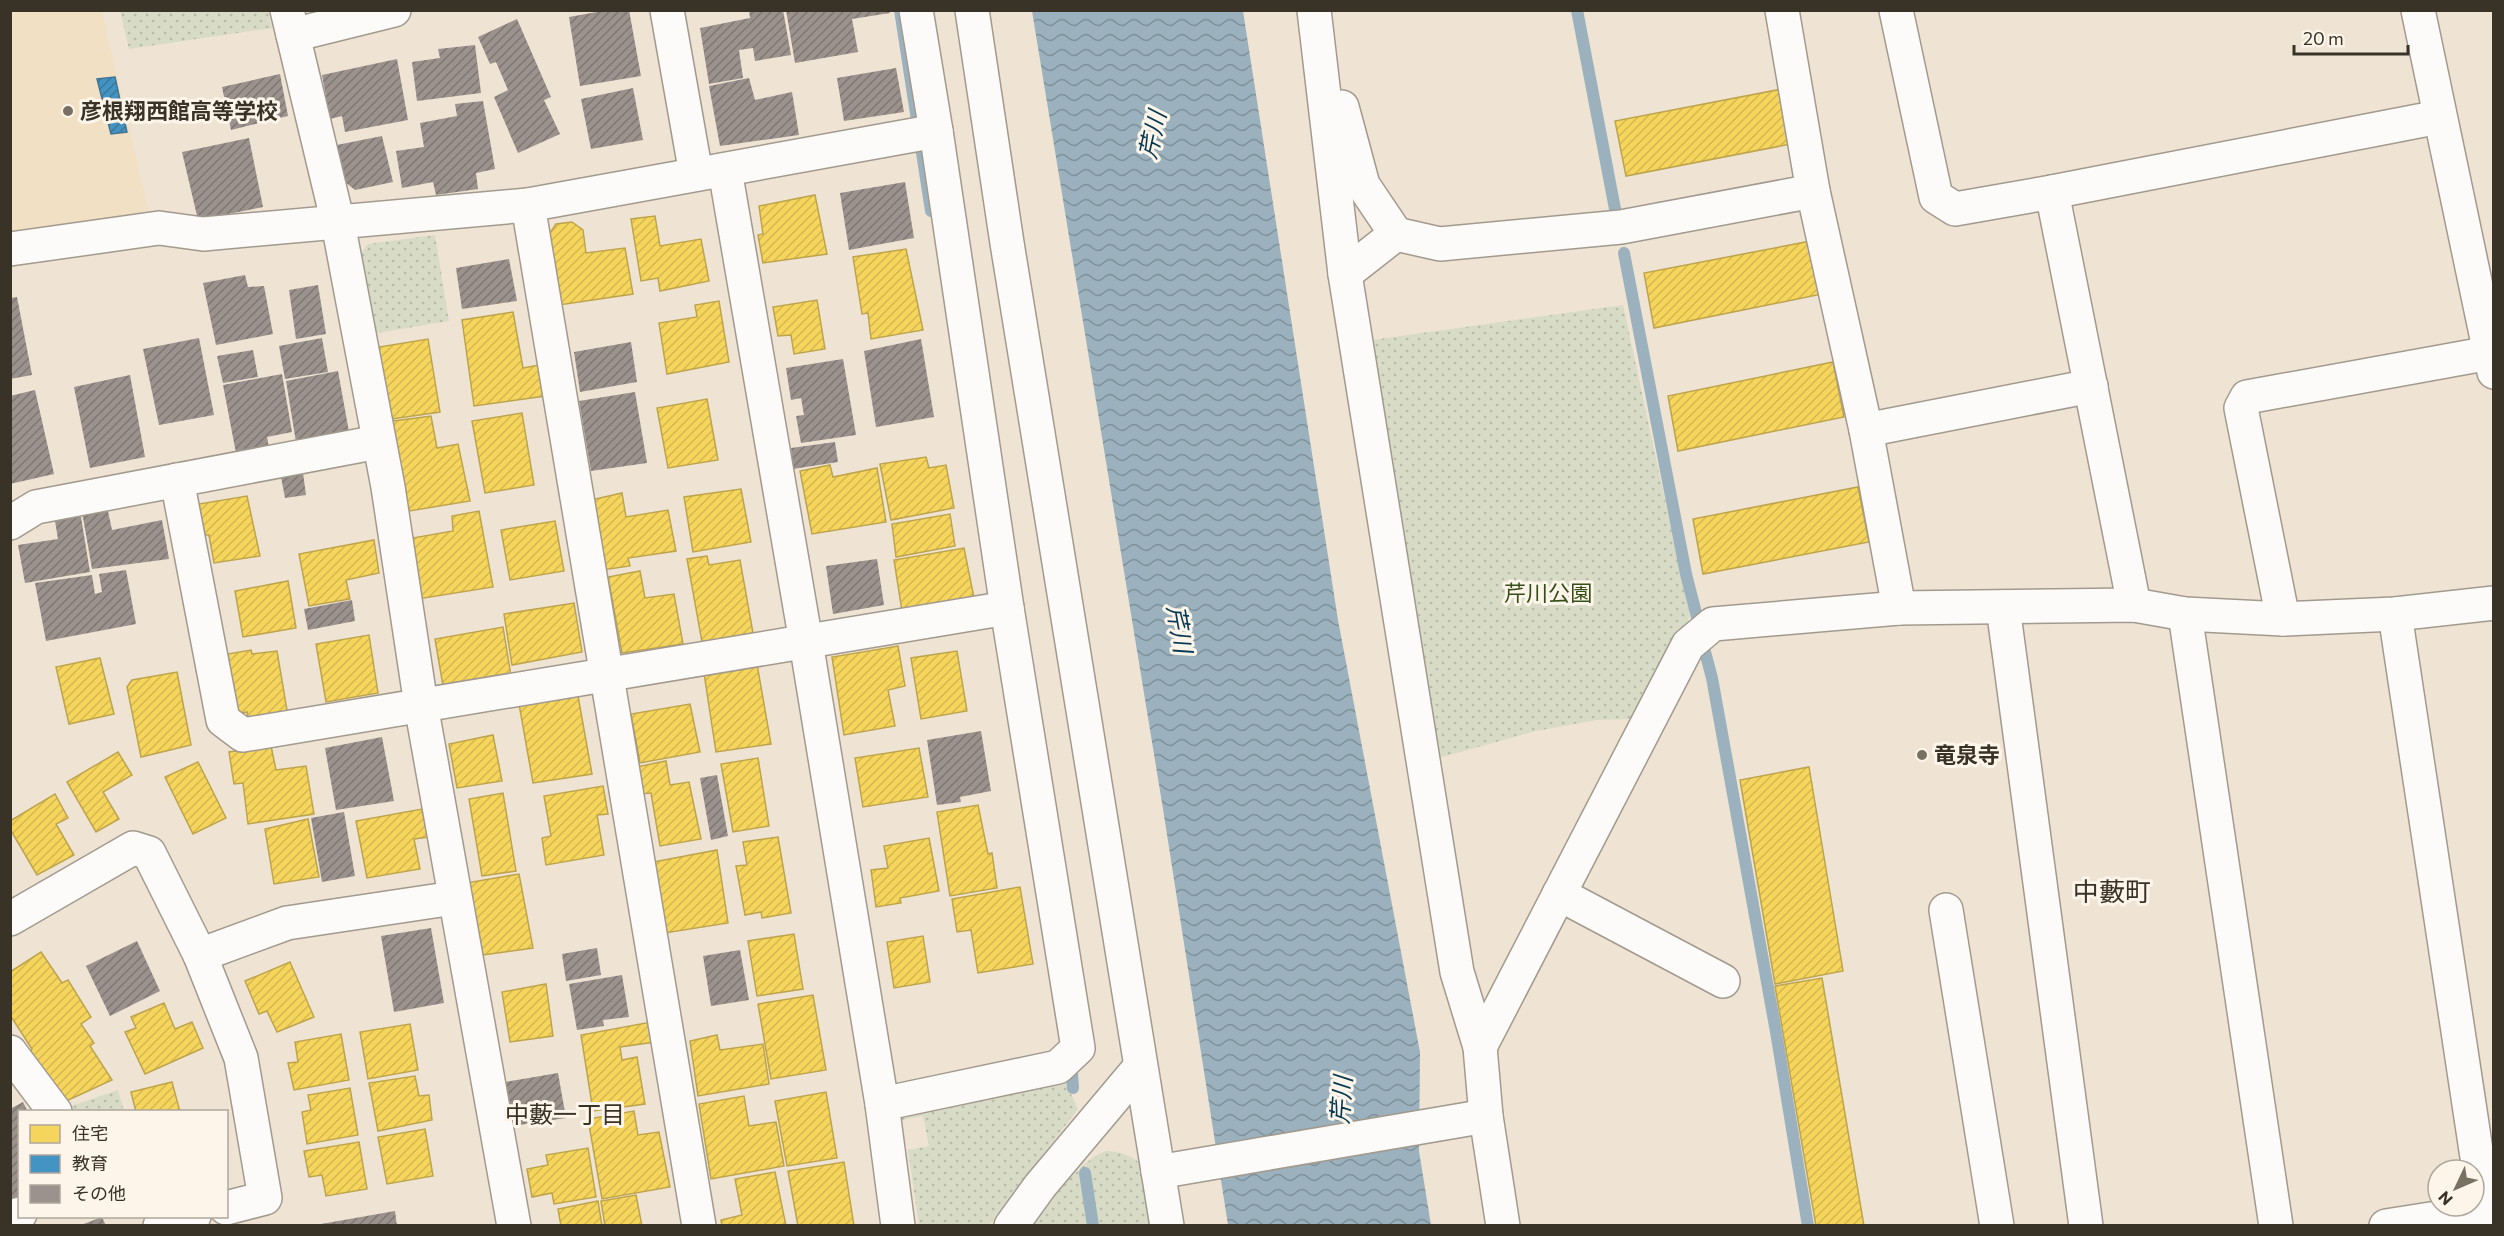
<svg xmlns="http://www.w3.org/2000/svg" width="2504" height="1236" font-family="Commissioner,'Noto Sans JP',sans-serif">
<defs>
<pattern id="green-dots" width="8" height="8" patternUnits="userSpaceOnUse" patternTransform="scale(1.5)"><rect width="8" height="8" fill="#d8dbc6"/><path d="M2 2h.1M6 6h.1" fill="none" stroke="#babcaa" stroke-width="1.8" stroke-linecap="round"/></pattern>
<pattern id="water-waves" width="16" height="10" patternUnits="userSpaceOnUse" patternTransform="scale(1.5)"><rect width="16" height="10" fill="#9bb2be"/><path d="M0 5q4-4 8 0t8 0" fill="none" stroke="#7f919a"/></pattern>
<pattern id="homes-hatch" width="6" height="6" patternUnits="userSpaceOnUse" patternTransform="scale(1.5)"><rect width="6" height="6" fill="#f6d55c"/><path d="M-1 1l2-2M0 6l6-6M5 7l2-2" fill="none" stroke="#d4b750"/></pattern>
<pattern id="schools-hatch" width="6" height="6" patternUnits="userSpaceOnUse" patternTransform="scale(1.5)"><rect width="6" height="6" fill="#4393c3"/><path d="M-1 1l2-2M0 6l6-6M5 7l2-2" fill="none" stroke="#39799e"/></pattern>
<pattern id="building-hatch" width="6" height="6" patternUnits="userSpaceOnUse" patternTransform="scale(1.5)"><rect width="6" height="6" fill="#9b918d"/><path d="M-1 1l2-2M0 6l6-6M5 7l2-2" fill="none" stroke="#7f7773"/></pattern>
</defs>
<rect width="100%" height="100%" fill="#efe4d4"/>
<polygon fill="#f2e0c5" points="10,11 102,11 149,212 142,223 11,238"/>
<g fill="url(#green-dots)">
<polygon points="120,11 268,11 272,28 129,49"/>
<polygon points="435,235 449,321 371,334 358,258 368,244"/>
<polygon points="1623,305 1690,616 1638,719 1597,720 1536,731 1439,758 1372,340"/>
<polygon points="1065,1081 1078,1109 989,1225 919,1225 908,1150 929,1146 923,1116 902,1120 902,1115"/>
<polygon points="118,1090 124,1111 67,1111 65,1108"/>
<path d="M1106,1151c13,0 24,4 34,12l10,62 -118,1c16,-22 49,-67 74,-75z"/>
</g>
<polygon fill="url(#water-waves)" points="1032,11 1243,11 1338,620 1420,1052 1419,1151 1431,1225 1228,1225 1163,809"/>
<g fill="url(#homes-hatch)" stroke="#bda44c" stroke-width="1.5">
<polygon points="1782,89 1791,144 1626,176 1615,121"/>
<polygon points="815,195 827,254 763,263 758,235 763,234 759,206"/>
<polygon points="655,216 660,246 701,239 709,281 660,291 658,278 641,281 631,219"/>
<polygon points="572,222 583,230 586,253 625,248 633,294 559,305 548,236 556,224"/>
<polygon points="1811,241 1822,294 1654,328 1644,273"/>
<polygon points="906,249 923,330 871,339 868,313 862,314 853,257"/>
<polygon points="817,300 825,349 794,354 791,335 778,336 773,307"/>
<polygon points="719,301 729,362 667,374 659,323 697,317 695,305"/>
<polygon points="513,312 523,368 539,365 545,396 474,406 462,320"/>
<polygon points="428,339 440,412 385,420 373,348"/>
<polygon points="1833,362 1844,417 1678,451 1668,396"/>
<polygon points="707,399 718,460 668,468 657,408"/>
<polygon points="522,413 534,485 485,493 472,421"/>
<polygon points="431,416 437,448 458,444 470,501 403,512 386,422"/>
<polygon points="926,457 929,468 946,465 954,508 891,520 880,464"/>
<polygon points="830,465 833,477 877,468 886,522 812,534 800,471"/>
<polygon points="1858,487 1869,542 1703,574 1693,519"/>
<polygon points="741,489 751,542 693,552 684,497"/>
<polygon points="622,493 626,517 668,510 676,551 628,558 630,566 602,570 591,500"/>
<polygon points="247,496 260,556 214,563 209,535 205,535 199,504"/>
<polygon points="479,511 493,587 418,599 407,539 453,531 452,516"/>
<polygon points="950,514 955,546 896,557 892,524"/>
<polygon points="555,521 564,571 510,580 501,530"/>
<polygon points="374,540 379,573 346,580 350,599 309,606 299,554"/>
<polygon points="964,548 974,598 902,611 894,560"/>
<polygon points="707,556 709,565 740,560 753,633 702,642 687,559"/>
<polygon points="640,571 645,598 674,594 683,644 622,653 608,577"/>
<polygon points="288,581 296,628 243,637 235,591"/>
<polygon points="574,603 582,652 512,665 504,614"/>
<polygon points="503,627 511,676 443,686 435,639"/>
<polygon points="369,635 378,693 326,702 316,644"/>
<polygon points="898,646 905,686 888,690 895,726 844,735 832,657"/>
<polygon points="251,650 252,654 277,651 288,716 249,722 247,712 237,714 228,654"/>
<polygon points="957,651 967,711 921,719 911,658"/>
<polygon points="100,658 114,714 69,724 56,667"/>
<polygon points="757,664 771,744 716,752 704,673"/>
<polygon points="177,672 191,745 141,757 127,687 132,680"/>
<polygon points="578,696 592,774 533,783 519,704"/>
<polygon points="690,704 700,752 640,763 631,714"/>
<polygon points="493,735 502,781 457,788 449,744"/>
<polygon points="271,746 276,770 306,766 314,814 248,824 243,783 234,784 229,752"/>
<polygon points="919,748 928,797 863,807 855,758"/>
<polygon points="118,752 132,775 103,792 119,819 96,832 67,782"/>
<polygon points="758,758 769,826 733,832 721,764"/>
<polygon points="666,761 670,785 689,782 701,839 660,846 651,793 641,794 636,767"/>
<polygon points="198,762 226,818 193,834 165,777"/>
<polygon points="1809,767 1843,971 1775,984 1740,780"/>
<polygon points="603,786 608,814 597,815 604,855 546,865 542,838 551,836 544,796"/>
<polygon points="503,793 516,871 482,876 469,799"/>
<polygon points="55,794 68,818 56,824 74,855 37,875 10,829 10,821"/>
<polygon points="978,805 988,854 992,853 997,888 950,896 937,812"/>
<polygon points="422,809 428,837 414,839 420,869 367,878 356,821"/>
<polygon points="308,819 319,877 274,884 265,829"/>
<polygon points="778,837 791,913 762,918 761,912 745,915 736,866 747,865 743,842"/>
<polygon points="929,838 939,891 900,898 901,903 876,907 871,870 888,868 884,846"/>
<polygon points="717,850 728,923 665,933 653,862"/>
<polygon points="519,874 533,948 483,955 480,938 475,940 466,883"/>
<polygon points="1020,887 1033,964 978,973 971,930 957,932 952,899"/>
<polygon points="794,934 803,989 757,996 748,941"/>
<polygon points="923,936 930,982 894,988 887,942"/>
<polygon points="41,952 62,983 68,980 91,1017 81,1024 94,1043 90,1046 112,1080 64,1102 30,1052 32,1049 10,1015 10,972"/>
<polygon points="290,962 314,1017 277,1032 267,1011 259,1014 245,981"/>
<polygon points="1822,978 1864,1226 1816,1226 1775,986"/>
<polygon points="546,984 553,1036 510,1042 502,992"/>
<polygon points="813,995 826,1070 771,1079 758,1004"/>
<polygon points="164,1003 175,1029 192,1022 203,1048 145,1074 125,1032 136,1028 131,1017"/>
<polygon points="651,1022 655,1042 620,1047 622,1060 637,1057 645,1104 593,1111 581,1035"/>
<polygon points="410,1024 418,1070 368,1079 360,1032"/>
<polygon points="341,1034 349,1080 294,1090 288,1063 298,1062 295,1042"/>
<polygon points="717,1035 720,1050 763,1044 769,1084 698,1096 690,1041"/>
<polygon points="415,1076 419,1096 429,1095 432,1120 378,1131 369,1083"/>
<polygon points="172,1082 180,1112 136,1112 131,1092"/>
<polygon points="350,1088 358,1135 307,1144 302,1112 311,1110 308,1095"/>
<polygon points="826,1092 837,1158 787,1166 775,1101"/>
<polygon points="744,1096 749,1126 776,1122 784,1166 711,1179 699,1104"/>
<polygon points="634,1111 638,1135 659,1132 670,1187 602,1199 588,1119"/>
<polygon points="425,1129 433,1176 387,1184 378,1137"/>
<polygon points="359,1142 367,1189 326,1196 322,1175 309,1177 304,1151"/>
<polygon points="588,1148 596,1197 554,1204 552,1193 532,1197 527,1169 548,1165 546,1155"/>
<polygon points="844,1162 854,1226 798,1226 788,1171"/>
<polygon points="775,1172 786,1226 722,1226 721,1220 742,1215 735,1179"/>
<polygon points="636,1195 642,1226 605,1226 601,1201"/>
<polygon points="598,1201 602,1226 561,1226 558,1209"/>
</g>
<polygon fill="url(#schools-hatch)" stroke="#407694" stroke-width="1.5" points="115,77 127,132 111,134 97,79"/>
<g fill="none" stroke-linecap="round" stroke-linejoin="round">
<g stroke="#9bb2be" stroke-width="12">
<polyline points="900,10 931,211"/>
<polyline points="1577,10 1615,209"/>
<polyline points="1624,253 1686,574 1698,621"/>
<polyline points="1704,648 1712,678 1776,1032 1808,1226"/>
<polyline points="1072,1073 1073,1088"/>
<polyline points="1085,1173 1093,1226"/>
</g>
</g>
<g fill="url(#building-hatch)">
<polygon points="608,10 629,10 641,76 580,86 569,17"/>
<polygon points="749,10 783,10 791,55 755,61 753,48 739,50 743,78 709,84 700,28 750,18"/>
<polygon points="786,10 890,10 890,13 852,19 858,52 795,63"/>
<polygon points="517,19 551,97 544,100 560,134 518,153 494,97 508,90 496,62 490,64 478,37"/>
<polygon points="475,45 481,93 417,101 412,62 440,58 438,49"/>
<polygon points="397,59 408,120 345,132 342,116 330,119 322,75"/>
<polygon points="896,68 904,112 844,121 837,78"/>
<polygon points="280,74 288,116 231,130 222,87"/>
<polygon points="749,78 755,100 792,92 799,135 720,146 709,86"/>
<polygon points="633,88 643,140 591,149 581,99"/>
<polygon points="483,101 495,169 476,173 478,189 436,195 433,182 402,188 396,151 424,147 420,123 457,116 455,104"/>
<polygon points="382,136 393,182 355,190 345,182 337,145"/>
<polygon points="249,138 263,207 198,220 182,152"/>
<polygon points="905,182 914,238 849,250 840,193"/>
<polygon points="509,259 517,301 462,309 456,268"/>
<polygon points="245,275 248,287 264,286 273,334 216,345 203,283"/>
<polygon points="318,285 326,334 296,339 289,290"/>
<polygon points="17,297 32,375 10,379 10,298"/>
<polygon points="199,338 214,415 159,425 143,349"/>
<polygon points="322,338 328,372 285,379 279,346"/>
<polygon points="921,339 934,417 876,427 864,351"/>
<polygon points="631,342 637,382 580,392 574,352"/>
<polygon points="253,350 258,377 223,383 217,356"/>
<polygon points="843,359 856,435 801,443 796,416 804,415 801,398 791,400 786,368"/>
<polygon points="338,371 349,432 296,442 286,381"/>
<polygon points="282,374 292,432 267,437 269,448 236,453 223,385"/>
<polygon points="130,375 145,457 90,468 74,387"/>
<polygon points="35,390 54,474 10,484 10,396"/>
<polygon points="635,392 647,463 591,471 579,401"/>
<polygon points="835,442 838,462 793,469 791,448"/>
<polygon points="303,473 306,495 285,498 281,477"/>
<polygon points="106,502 112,530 162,520 169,559 92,569 81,506"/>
<polygon points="80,511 90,572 25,583 18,545 58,539 54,515"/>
<polygon points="877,559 884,605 833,614 826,566"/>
<polygon points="126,570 136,624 46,641 35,583 92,575 95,594 102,592 99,574"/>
<polygon points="352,600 355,621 308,630 304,609"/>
<polygon points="981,731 991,791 960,797 961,802 937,805 927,740"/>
<polygon points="382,737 394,801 336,810 325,748"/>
<polygon points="717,775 728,836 711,840 700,778"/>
<polygon points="344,812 355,876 322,882 311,818"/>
<polygon points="431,928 444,1003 394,1012 381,936"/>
<polygon points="137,941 160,991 110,1016 86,966"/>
<polygon points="597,948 601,975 566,981 562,954"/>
<polygon points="740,950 749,1000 711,1006 703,956"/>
<polygon points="622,975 629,1017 603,1020 604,1026 577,1030 569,984"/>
<polygon points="558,1073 566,1118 512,1126 505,1082"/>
<polygon points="23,1102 28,1112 20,1112 20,1202 10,1206 10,1109"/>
<polygon points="395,1211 397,1226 321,1226 321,1224"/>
<polygon points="102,1217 106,1226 81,1226 81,1225"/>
</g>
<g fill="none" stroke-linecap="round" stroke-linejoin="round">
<defs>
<g id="minor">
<polyline points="287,10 338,223 388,487 421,705 514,1226"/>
<polyline points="667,10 696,174"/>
<polyline points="972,10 1007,243 1167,1226"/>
<polyline points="1314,10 1345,274 1457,972 1480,1047 1486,1116 1503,1226"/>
<polyline points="1782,10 1813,191 1866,430 1899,608"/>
<polyline points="1896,10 1936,197 1955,209 2052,192 2134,605"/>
<polyline points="2418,10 2494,372"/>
<polyline points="293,35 394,10"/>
<polyline points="1342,107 1363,185 1396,234 1345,274"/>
<polyline points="725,170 806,642 882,1104 898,1226"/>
<polyline points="2052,192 2439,117"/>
<polyline points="528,205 699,1226"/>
<polyline points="1396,234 1440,244 1621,227 1813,191"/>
<polyline points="10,249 159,228 203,234 528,205 936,131"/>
<polyline points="1866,430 2091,386"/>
<polyline points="177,480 223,720 243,735 1007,608"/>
<polyline points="10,523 36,507 378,442"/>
<polyline points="2003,607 2086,1226"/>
<polyline points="2185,614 2276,1226"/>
<polyline points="2395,614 2485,1210"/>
<polyline points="2283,619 2241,408 2247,397 2490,353"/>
<polyline points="1559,894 1723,981"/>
<polyline points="1946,910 1997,1226"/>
<polyline points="10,919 133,848 149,853 200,955 241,1058 265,1198 226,1208"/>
<polyline points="200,955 287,923 454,898"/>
<polyline points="1480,1047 1688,645 1713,624 1899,608 2134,605 2185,614 2283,619 2395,614 2494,603"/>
<polyline points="10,1052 55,1112"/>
<polyline points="882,1104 1058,1067 1078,1048 1007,608 936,131 916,10"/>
<polyline points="1158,1172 1486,1116"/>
<polyline points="10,1217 20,1214"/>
<polyline points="160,1226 194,1216"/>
<polyline points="1011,1226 1040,1186 1140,1067"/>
<polyline points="2386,1226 2494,1209"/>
</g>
</defs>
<use href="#minor" stroke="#a29a8e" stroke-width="36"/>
<use href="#minor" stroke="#fdfbf9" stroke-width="33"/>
</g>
<g fill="#797064" stroke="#fdf5e9" stroke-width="2">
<circle cx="68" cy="111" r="6"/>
<circle cx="1922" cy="755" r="6"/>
</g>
<g text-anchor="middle" stroke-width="6" stroke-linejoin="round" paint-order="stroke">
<g font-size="22" font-weight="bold" fill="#393227" stroke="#fdf5e9" text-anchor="start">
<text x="80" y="119">彦根翔西館高等学校</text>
<text x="1934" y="763">竜泉寺</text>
</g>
<g font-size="22" fill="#364f19" stroke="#fdf5e9">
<text x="1548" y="601">芹川公園</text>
</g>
<g font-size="24" font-style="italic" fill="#063953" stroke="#fdf5e9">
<text transform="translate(1153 135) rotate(-77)" y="8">芹川</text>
<text transform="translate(1179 629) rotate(80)" y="8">芹川</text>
<text transform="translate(1342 1100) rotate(-86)" y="8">芹川</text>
</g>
<g font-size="24" fill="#393227" stroke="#fdf5e9">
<text x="565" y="1123">中藪一丁目</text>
</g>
<g font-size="26" fill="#393227" stroke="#fdf5e9">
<text x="2112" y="901">中藪町</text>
</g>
</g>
<rect width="2504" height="1236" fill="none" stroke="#393227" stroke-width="24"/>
<rect x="18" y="1110" width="210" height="108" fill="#fdf5e9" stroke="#afa79b" stroke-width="1.5"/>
<rect x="30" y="1125" width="30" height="18" fill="#f6d55c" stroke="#afa79b" stroke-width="1.5"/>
<text x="72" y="1140" font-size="18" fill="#393227">住宅</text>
<rect x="30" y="1155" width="30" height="18" fill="#4393c3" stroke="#afa79b" stroke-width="1.5"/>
<text x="72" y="1170" font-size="18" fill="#393227">教育</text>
<rect x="30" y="1185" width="30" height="18" fill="#9b918d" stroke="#afa79b" stroke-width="1.5"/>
<text x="72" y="1200" font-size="18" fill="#393227">その他</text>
<g transform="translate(2456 1188) rotate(226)"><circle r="28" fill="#fdf5e9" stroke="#afa79b" stroke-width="1.5"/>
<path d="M0-4.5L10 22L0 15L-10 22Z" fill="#797064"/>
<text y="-9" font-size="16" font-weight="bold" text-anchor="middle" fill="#393227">N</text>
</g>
<path d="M2294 45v9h114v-9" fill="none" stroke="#393227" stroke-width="3"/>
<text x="2303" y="45" font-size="18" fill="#393227" stroke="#fdf5e9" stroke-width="4.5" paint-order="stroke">20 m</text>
</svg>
